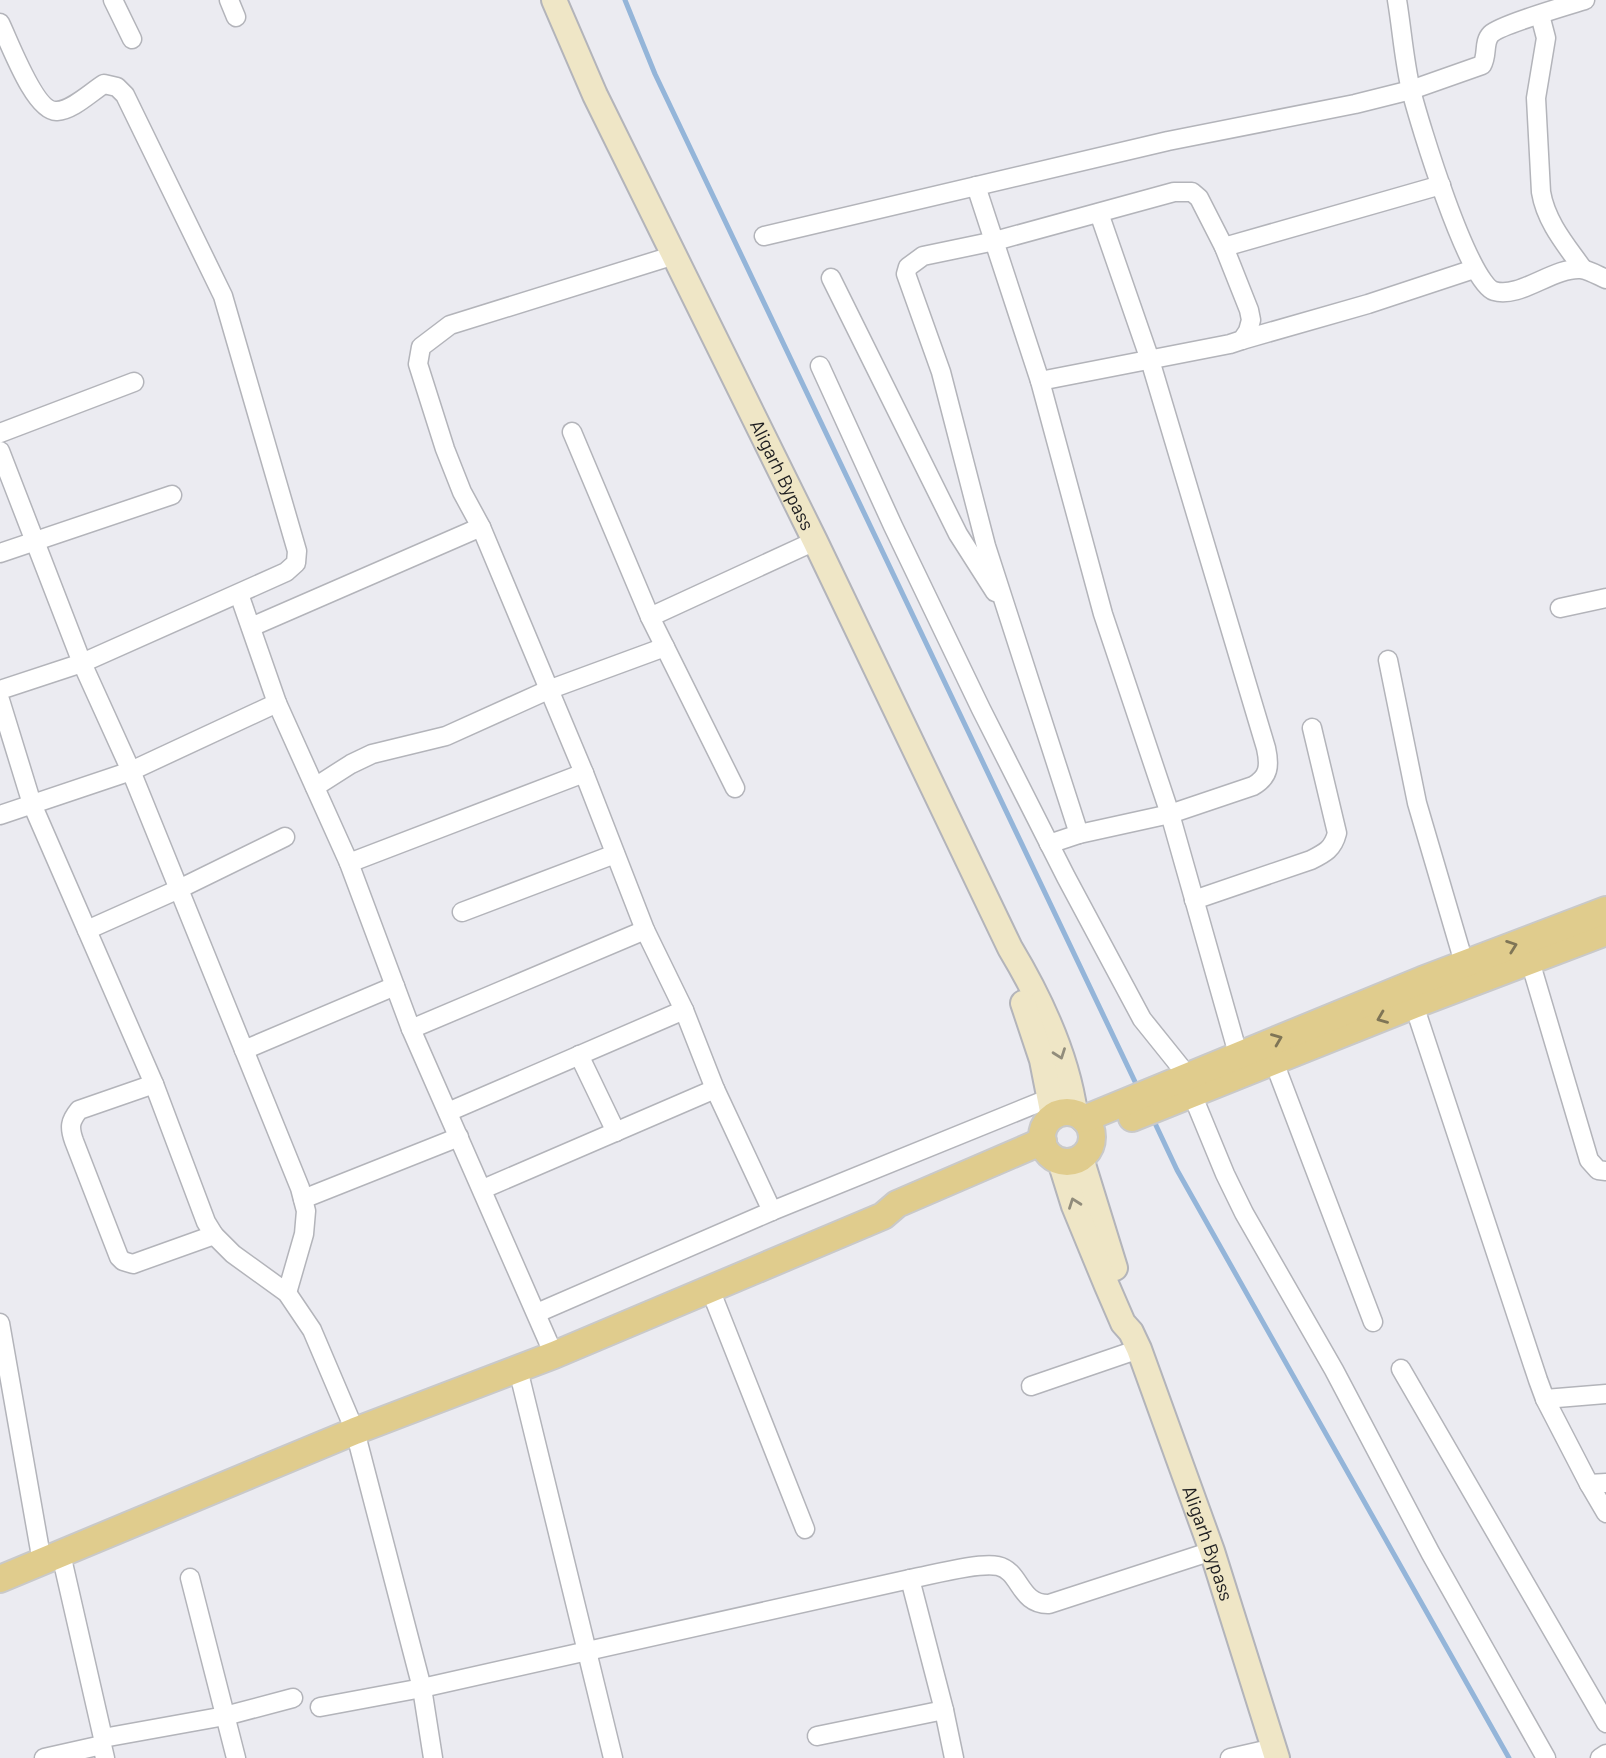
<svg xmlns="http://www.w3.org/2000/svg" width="1606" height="1758" font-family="Barlow,sans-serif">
<rect width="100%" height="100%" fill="#ebebf1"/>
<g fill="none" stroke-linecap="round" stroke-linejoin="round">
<g stroke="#94b5d9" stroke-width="5">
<polyline points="625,0 655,74 1138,1088"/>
<polyline points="1153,1119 1177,1170 1509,1758"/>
</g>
<defs>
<g id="street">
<polyline points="113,0 132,39"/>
<polyline points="229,0 236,17"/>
<path d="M1397,0c5,30 7,61 14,90 8,32 57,193 83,201 26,8 59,-24 87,-22 8,1 18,7 25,10"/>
<path d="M1540,15l6,23 -10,60 5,94c5,30 25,53 42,77"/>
<path d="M0,23c9,18 35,90 57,88 16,-1 34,-19 47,-27l13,3 8,8 98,201 74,255 -1,12 -10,9 -204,91 -82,27"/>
<polyline points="976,186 1040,381 1103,614 1170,814 1238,1054"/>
<path d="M764,236l404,-95 187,-37 56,-14 71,-25c6,-10 1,-23 9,-31 9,-9 78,-29 94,-34"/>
<polyline points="1224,247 1441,185"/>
<polyline points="675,255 450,325 421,347 418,364 445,449 462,492 481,527 584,773 645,930 684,1010 715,1089 772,1211"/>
<polyline points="831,278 958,534 995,592"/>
<polyline points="1242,340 1368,304 1474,269"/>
<polyline points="820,366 893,526 981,709 1066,877 1142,1019 1187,1075"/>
<polyline points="1040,381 1230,344 1242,340 1248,331 1251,320 1249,310 1224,247 1199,198 1192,192 1174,192 995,241 923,256 908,267 906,274 941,372 986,546 1079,834"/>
<polyline points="572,432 650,617 735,788"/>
<polyline points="0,433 134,382"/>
<polyline points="0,451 82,663 131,771 300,1188 306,1211 304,1234 287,1293"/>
<polyline points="0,553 172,495"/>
<polyline points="1560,608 1606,598"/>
<polyline points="650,617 815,541"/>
<polyline points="251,627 481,527"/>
<polyline points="1388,660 1417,803 1467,973"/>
<polyline points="0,700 32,804 154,1084 206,1222 214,1235 233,1254 287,1293 312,1330 355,1431 422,1688 433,1758"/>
<polyline points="277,703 349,863 411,1029 554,1355"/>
<polyline points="315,787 351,764 372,754 446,736 548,690 665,647"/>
<polyline points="0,815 131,771 277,703 239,594"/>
<path d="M1049,844l30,-10 91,-20 83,-28c16,-9 17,-20 13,-38l-116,-388 -51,-147"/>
<polyline points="349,863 584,773"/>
<path d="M1194,900l117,-40c14,-7 22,-11 26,-27l-25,-105"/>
<polyline points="462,912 615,854"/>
<polyline points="87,930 179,889 285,837"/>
<polyline points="1530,961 1589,1160 1598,1170 1606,1171"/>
<polyline points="1414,1005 1538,1380 1545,1399 1589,1484 1606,1483"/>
<polyline points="411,1029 645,930"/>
<polyline points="244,1050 395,986"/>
<polyline points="579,1055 616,1132"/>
<polyline points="1274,1062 1373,1322"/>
<path d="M154,1084l-75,26c-9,11 -10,17 -5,31l45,116 4,4 10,3 81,-29"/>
<polyline points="1192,1094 1225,1174 1244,1213 1334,1370 1431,1554 1546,1758"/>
<polyline points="448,1112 684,1010"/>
<polyline points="483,1189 715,1089"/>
<polyline points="303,1199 459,1137"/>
<polyline points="710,1289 805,1529"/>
<polyline points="537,1313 772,1211 1050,1098"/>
<polyline points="0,1323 42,1562"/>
<polyline points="518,1369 613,1758"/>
<polyline points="1401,1369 1606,1723"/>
<polyline points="1031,1386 1139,1349"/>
<polyline points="1545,1399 1606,1394"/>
<polyline points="1589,1484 1606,1513"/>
<polyline points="61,1554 103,1738 102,1745 105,1758"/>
<polyline points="190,1578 236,1758"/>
<polyline points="910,1579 944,1710 954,1758"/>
<path d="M320,1707l102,-19 488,-109c22,-4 68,-17 88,-13 23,5 21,39 51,38l163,-53"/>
<polyline points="817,1736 944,1710"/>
<polyline points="103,1738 225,1716 293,1698"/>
<polyline points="44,1758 102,1745"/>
<polyline points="1230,1758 1274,1748"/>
<polyline points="1600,1758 1606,1754"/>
</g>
<g id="secondary">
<path id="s1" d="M554,0l41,95 220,446 195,407c30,50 57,107 65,165"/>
<polyline points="1023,1003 1042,1060 1053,1116"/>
<polyline points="1081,1158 1115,1268"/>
<path id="s2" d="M1060,1161l14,45 33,80 16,37 8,9 8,17 73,202 65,207"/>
</g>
<g id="primary">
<circle cx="1067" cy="1137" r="25"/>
<polyline points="1132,1118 1414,1005 1606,932"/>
<polyline points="1084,1119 1422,980 1606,910"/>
<polyline points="0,1579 355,1431 554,1355 883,1216 897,1204 1043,1141"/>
</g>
</defs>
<use href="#street" stroke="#b3b4ba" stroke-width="21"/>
<use href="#secondary" stroke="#b3b4ba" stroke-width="28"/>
<use href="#primary" stroke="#c9c9c9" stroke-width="30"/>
<use href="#street" stroke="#fff" stroke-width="18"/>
<use href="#secondary" stroke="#efe6c6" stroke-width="24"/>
<use href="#primary" stroke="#e0cc8d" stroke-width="26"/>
</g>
<defs><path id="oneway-chevron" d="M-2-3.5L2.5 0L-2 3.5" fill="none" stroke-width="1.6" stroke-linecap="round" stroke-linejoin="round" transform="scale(1.75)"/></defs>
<g stroke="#7f7556">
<use href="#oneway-chevron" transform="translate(1512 946) rotate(-20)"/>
<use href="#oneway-chevron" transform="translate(1382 1018) rotate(158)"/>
<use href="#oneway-chevron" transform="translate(1277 1039) rotate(-22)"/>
</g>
<g stroke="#918c7b">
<use href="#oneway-chevron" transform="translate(1060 1054) rotate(70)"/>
<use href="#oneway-chevron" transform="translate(1074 1203) rotate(-110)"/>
</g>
<g text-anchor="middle" stroke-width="5" stroke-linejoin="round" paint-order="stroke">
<g font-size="19" fill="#1e1e20" stroke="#fff">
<text dy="7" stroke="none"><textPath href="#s1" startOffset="527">Aligarh Bypass</textPath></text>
<text dy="7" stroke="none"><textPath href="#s2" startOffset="411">Aligarh Bypass</textPath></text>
</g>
</g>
</svg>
